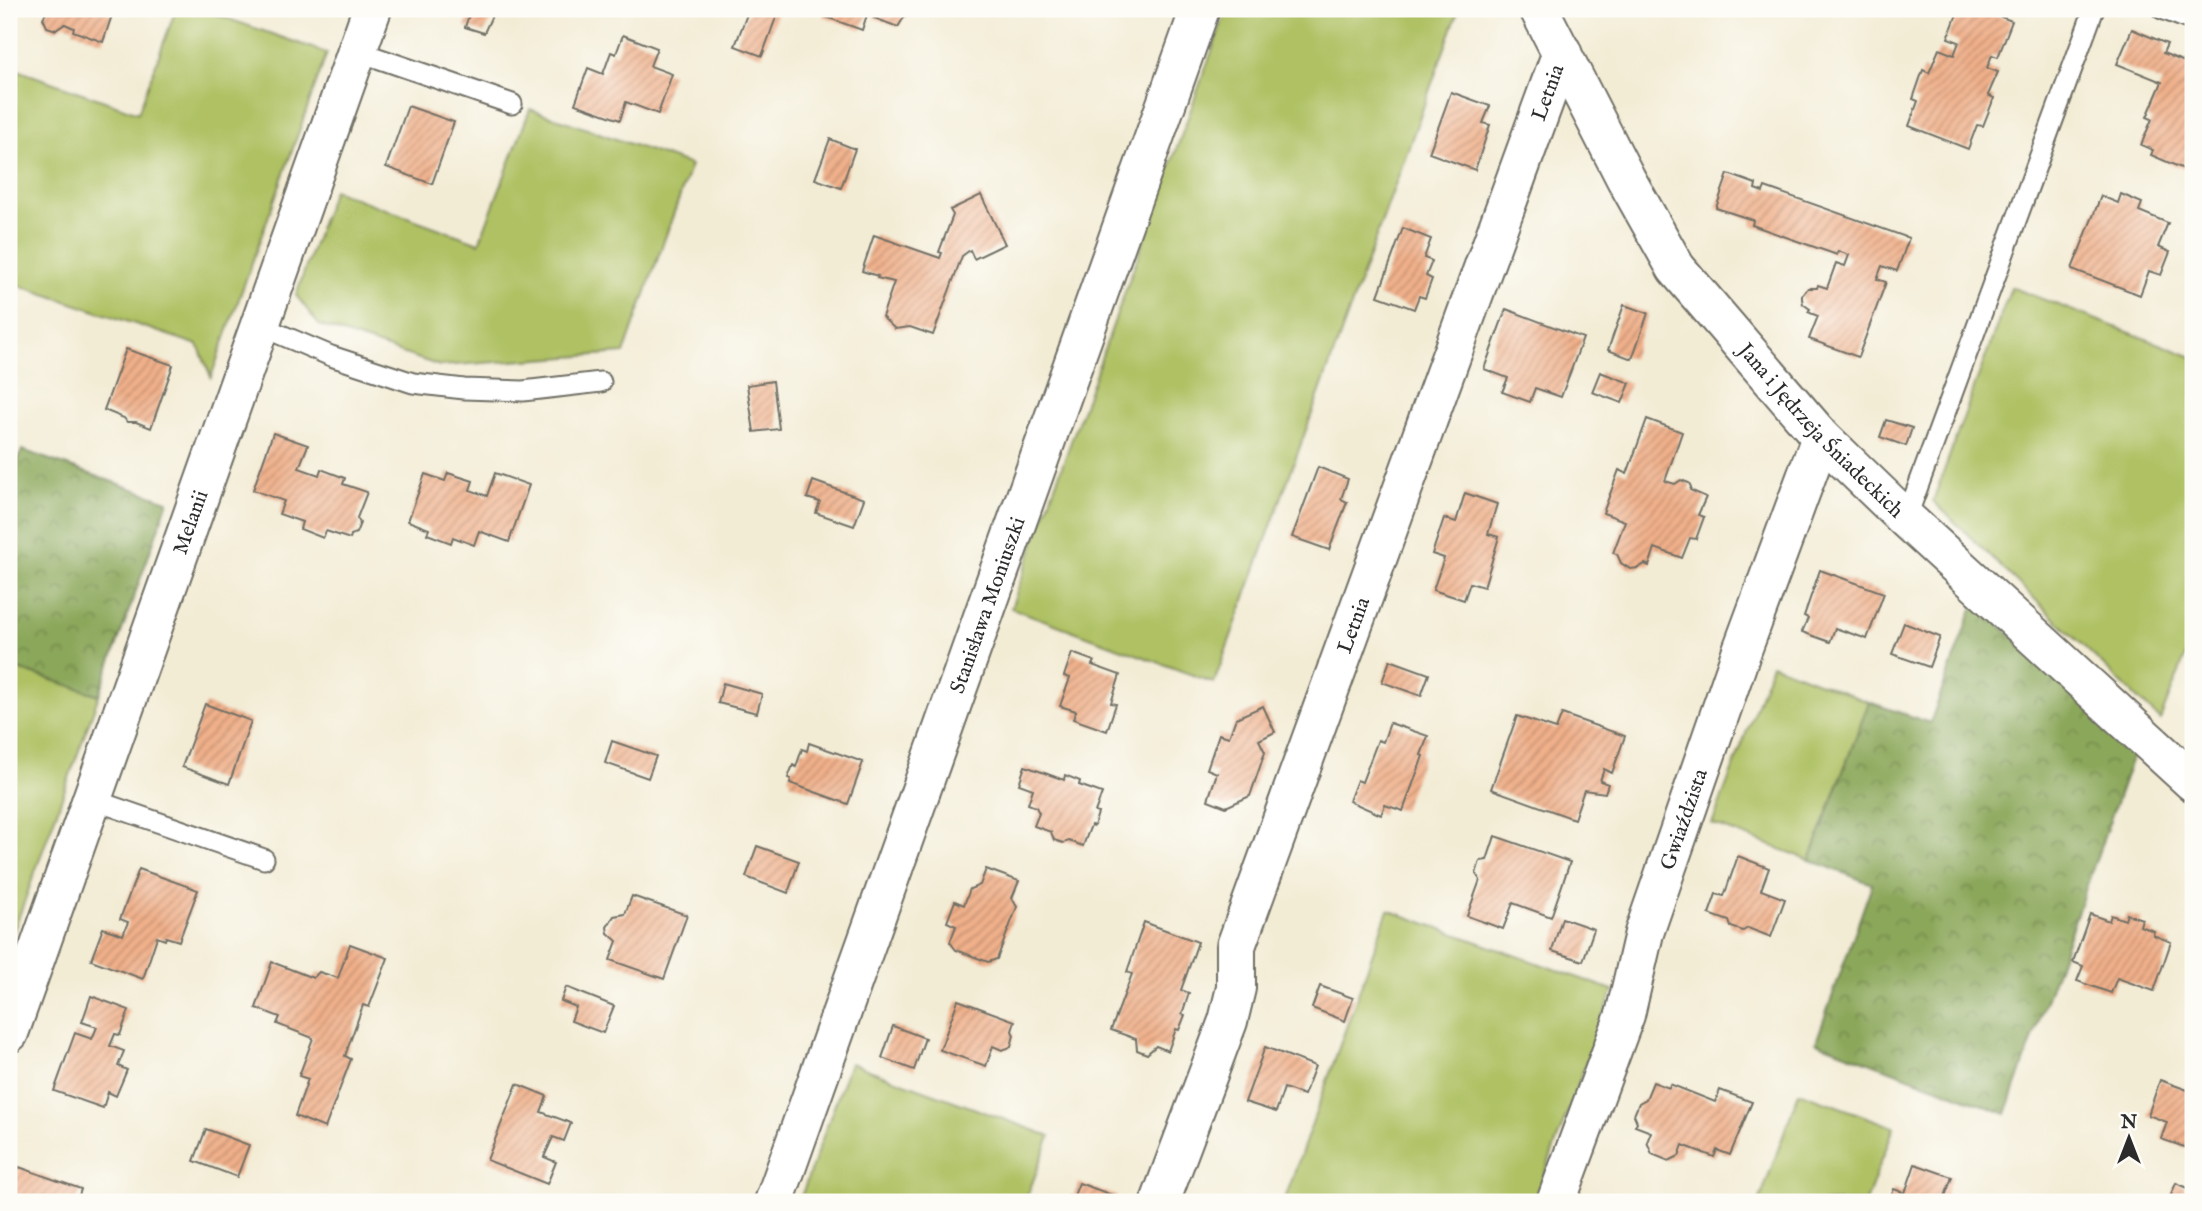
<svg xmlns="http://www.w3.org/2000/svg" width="2202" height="1211" font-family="'IM FELL English',serif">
<defs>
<pattern id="forest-crowns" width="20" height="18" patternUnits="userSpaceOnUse" patternTransform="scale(1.75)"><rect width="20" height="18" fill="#8ba75a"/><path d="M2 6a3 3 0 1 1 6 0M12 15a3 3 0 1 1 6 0" fill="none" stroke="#72884b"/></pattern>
<pattern id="building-hatch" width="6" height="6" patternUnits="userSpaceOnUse" patternTransform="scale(1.75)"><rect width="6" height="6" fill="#f0b08a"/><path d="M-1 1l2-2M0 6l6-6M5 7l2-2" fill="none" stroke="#c38f71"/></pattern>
</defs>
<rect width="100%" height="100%" fill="#fdfcf7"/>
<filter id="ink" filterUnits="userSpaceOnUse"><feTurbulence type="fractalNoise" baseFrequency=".0143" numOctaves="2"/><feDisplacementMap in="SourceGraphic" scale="14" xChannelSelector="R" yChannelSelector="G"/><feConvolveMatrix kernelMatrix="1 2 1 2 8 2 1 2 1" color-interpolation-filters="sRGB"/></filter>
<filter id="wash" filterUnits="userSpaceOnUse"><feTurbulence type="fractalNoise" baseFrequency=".00686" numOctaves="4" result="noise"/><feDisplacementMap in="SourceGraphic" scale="28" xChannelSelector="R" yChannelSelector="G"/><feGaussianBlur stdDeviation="1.57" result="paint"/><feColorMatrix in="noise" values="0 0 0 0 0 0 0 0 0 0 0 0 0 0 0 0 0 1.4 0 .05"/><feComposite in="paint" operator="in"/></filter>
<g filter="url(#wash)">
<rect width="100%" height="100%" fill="#f3ecd5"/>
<g fill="#afc164" stroke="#6d7648" stroke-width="2">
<polygon points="176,9 200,9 327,53 211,377 198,345 9,282 9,67 138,113"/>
<polygon points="1227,9 1459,9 1214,683 1011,608"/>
<polygon points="530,109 691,165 624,353 440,366 319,325 296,295 333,190 479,243"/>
<polygon points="2011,287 2193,357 2193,637 2160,720 1933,501"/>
<polygon points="1772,664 1869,702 1810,860 1712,824"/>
<polygon points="9,666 99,695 9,944"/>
<polygon points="1388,910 1613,990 1534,1202 1284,1202"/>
<polygon points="850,1063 1050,1136 1025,1202 799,1202"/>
<polygon points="1799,1092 1894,1127 1866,1202 1759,1202"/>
</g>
<g fill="url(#forest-crowns)" stroke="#5b6942" stroke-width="2">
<polygon points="22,450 168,501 99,695 9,666 9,484"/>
<polygon points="1975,601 2134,752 2006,1114 1816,1042 1872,884 1810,860 1869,702 1930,723"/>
</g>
<g id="blocks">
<g fill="url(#building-hatch)">
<polygon points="48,9 110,9 108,13 112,15 103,42 73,31 74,28 65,24 56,30 47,27 43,18"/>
<polygon points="459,9 495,9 484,33 465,27 470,12 465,13"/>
<polygon points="749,9 779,9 762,56 735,46"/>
<polygon points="826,9 869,9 862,30 823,16"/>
<polygon points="878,9 909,9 898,27 874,18"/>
<polygon points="1063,9 1095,9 1091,19"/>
<polygon points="1959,9 1980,9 2012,21 1998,57 1992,55 1987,68 1998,72 1988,95 1994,98 1983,126 1977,125 1968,149 1909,126 1918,101 1913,99 1923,70 1929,73 1939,49 1954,55 1959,42 1948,38"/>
<polygon points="2132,29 2167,44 2163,53 2189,64 2191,58 2193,59 2193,167 2190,165 2188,171 2151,155 2153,150 2141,145 2152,119 2147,117 2162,82 2117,64"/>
<polygon points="623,35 657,48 650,66 672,74 658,114 626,102 620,120 575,104 588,68 603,74 611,52 616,54"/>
<polygon points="1451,92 1490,106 1483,123 1490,125 1475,170 1429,153"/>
<polygon points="408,106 454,122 432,184 386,167"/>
<polygon points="830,139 855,149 841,188 815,179"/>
<polygon points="1728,174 1756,184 1755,189 1763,192 1765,187 1909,238 1897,271 1882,266 1877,279 1886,282 1858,357 1809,339 1818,316 1808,312 1810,309 1803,304 1802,299 1802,295 1808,288 1817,288 1818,285 1827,288 1836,263 1845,266 1849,255 1838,251 1837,255 1752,225 1753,220 1716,208"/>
<polygon points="2121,194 2142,203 2139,211 2168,223 2158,247 2170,252 2161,275 2149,271 2140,295 2072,269 2101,196 2118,203"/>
<polygon points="981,195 1005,244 974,259 970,250 962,256 933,335 910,327 895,329 882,317 894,282 877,278 878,276 862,271 874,235 940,258 942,253 939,252 953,215 950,210"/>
<polygon points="1403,228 1431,239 1424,258 1432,261 1426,276 1432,279 1425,298 1419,296 1414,309 1378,296"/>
<polygon points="1624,305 1648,313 1632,359 1608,350"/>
<polygon points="1506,309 1583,338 1561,397 1535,388 1530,402 1502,392 1508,378 1484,369"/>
<polygon points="126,349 173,365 151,428 136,422 127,422 124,418 104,410"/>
<polygon points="1600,372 1630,383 1622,403 1592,392"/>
<polygon points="773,381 779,429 754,432 747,385"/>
<polygon points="1647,419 1682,432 1665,481 1675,484 1681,480 1689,483 1691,487 1690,490 1706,497 1698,515 1704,517 1696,539 1690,538 1682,558 1655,548 1649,566 1645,564 1638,568 1630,569 1621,563 1617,554 1613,553 1625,521 1603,513 1619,470 1627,474"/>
<polygon points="1886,420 1912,428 1906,446 1880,437"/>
<polygon points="273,433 308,445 299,468 319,475 321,469 345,478 343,484 367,492 357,518 360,523 356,533 351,535 350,539 326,531 323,538 300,529 302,522 279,514 284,501 253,490"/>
<polygon points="1318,467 1348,479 1341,499 1347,502 1329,550 1292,537"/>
<polygon points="448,473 473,481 470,490 487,496 495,473 529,485 509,542 479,531 474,545 453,537 451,543 427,534 429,529 408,521 425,474 445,481"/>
<polygon points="813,481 864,499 854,526 816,513 820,502 807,498"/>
<polygon points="1465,493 1497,504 1488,534 1499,537 1484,587 1470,583 1464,600 1433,590 1444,558 1432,554 1444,518 1456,522"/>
<polygon points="1820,570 1884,593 1867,639 1835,628 1830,642 1802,632 1808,618 1804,616"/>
<polygon points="1904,623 1940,637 1929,667 1892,654"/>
<polygon points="1072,653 1094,661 1092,665 1120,675 1111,703 1116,704 1107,731 1073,719 1076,711 1060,706 1070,678 1064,676"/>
<polygon points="1390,660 1429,674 1421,696 1382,682"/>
<polygon points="723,683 762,694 757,713 718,703"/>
<polygon points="205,704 251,721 229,784 182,767"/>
<polygon points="1263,706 1275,732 1259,740 1265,752 1250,796 1226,807 1208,800 1217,773 1207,769 1219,734 1229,737 1236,718"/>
<polygon points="1562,714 1625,736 1612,773 1604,769 1600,781 1608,784 1605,793 1584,790 1574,819 1491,789 1517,716 1556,729"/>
<polygon points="1390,723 1428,736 1421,755 1423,756 1403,811 1385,805 1381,815 1349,801 1357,780 1362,782 1378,740 1383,742"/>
<polygon points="612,741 656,756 648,778 605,763"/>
<polygon points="809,743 863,762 848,804 790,783 791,779 788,778 793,765 796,767 802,749 807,751"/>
<polygon points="1025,766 1064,780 1065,775 1080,781 1079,785 1102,793 1095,812 1098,813 1094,826 1091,825 1083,846 1069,841 1063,843 1054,840 1051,832 1034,826 1039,813 1036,807 1028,804 1033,789 1019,784"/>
<polygon points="1495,836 1570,862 1551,917 1513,903 1503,929 1467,916 1480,880 1476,874 1480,861 1487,860"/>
<polygon points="757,846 799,861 788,893 746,877"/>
<polygon points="1738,856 1769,868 1761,890 1785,899 1771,937 1748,928 1743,931 1731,927 1729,921 1709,914 1716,894 1724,896"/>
<polygon points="139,869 198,890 179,941 166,937 165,940 157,937 143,979 91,960 103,928 123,935 128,922 120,919"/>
<polygon points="986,869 1019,881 1012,898 1017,907 997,959 988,962 956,950 950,942 956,926 947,922 955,901 964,905 970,889 980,885"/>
<polygon points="632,896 687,915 664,979 610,960 617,941 608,933 607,927 614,916 625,914"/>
<polygon points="2090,914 2109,921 2111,915 2125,920 2127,914 2142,919 2140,926 2154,931 2153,935 2171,942 2154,991 2117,978 2111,993 2077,981 2083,966 2073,962"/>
<polygon points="1562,918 1594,929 1583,961 1552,951"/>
<polygon points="1144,922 1198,942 1181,990 1189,993 1182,1014 1185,1015 1179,1030 1176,1029 1168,1051 1156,1046 1147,1054 1137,1050 1136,1039 1111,1030 1132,974 1127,972"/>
<polygon points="350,944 388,958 369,1007 363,1005 345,1056 351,1059 325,1128 295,1116 308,1079 299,1076 313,1038 277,1024 280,1017 256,1008 272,962 313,978 319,972 338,978"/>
<polygon points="1320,986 1353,998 1345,1021 1312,1008"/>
<polygon points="566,987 614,1006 603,1033 571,1021 576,1007 561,1001"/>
<polygon points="91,996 129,1010 120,1035 115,1034 110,1046 124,1051 118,1066 127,1070 116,1096 108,1092 103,1108 54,1091 75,1033 92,1039 97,1027 82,1022"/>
<polygon points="958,1000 1015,1021 1012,1031 1014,1035 1011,1047 1002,1050 993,1046 986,1066 940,1050"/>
<polygon points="893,1026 925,1038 914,1070 882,1058"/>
<polygon points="1265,1047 1315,1066 1304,1095 1284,1088 1276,1112 1245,1102"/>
<polygon points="2160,1080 2193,1092 2193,1150 2161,1139 2167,1122 2148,1115"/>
<polygon points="1653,1082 1669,1088 1670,1084 1715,1102 1720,1090 1752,1102 1730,1155 1717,1150 1714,1157 1683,1145 1679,1156 1669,1161 1652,1154 1647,1142 1651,1132 1635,1126 1637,1122 1634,1115 1639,1103 1646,1099"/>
<polygon points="517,1084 547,1096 541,1112 571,1123 564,1141 553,1137 544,1157 556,1162 547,1184 487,1160"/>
<polygon points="206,1129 249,1145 237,1177 194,1161"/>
<polygon points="1915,1164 1952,1177 1943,1202 1889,1202 1894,1189 1905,1193"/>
<polygon points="19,1167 81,1189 77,1202 16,1202 9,1200"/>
<polygon points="1079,1183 1118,1197 1116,1202 1066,1202 1069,1196 1073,1198"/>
<polygon points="2176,1183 2193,1190 2193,1202 2168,1202"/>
</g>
</g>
</g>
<g filter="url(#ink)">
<use href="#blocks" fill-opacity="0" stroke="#716f66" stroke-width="2"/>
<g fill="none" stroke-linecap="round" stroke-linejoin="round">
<defs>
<g id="service">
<polyline points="2162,9 2193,21"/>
<polyline points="357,51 512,104"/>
<polyline points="258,325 331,356 413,383 464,389 523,391 601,382"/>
<polyline points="1906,519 2094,9"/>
<polyline points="91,799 264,859"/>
</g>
<g id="minor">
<path id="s1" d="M1539,9l87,170 50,89 145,169 85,82 287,263"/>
<path id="s2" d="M9,1033l363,-1024"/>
<path id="s3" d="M774,1202l426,-1193"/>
<path id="s4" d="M1160,1202l68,-181 8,-33v-42l326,-894"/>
<path id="s5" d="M1556,1202l69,-187 19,-82 97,-280 80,-216"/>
</g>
</defs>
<use href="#service" stroke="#716f66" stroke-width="23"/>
<use href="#minor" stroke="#716f66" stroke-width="42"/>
<use href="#service" stroke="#fff" stroke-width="19"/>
<use href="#minor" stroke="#fff" stroke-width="38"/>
</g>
</g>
<g text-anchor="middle" stroke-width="5" stroke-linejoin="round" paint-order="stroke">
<g font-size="21" fill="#2b2b2b" stroke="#fdfcf7">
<text dy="7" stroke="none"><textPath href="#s4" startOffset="1178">Letnia</textPath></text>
<text dy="7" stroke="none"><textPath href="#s1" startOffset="511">Jana i Jędrzeja Śniadeckich</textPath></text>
<text dy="7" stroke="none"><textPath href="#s2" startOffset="542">Melanii</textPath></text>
<text dy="7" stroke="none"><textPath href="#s3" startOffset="634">Stanisława Moniuszki</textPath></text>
<text dy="7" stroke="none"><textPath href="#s4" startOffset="611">Letnia</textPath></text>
<text dy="7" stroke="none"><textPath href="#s5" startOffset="404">Gwiaździsta</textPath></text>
</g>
</g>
<rect width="2202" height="1211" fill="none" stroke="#fdfcf7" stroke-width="35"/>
<g transform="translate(2129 1138)" stroke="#fdfcf7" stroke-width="5" paint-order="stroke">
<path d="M0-5L12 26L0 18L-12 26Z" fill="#2b2b2b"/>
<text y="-10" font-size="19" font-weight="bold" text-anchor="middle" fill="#2b2b2b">N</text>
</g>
</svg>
